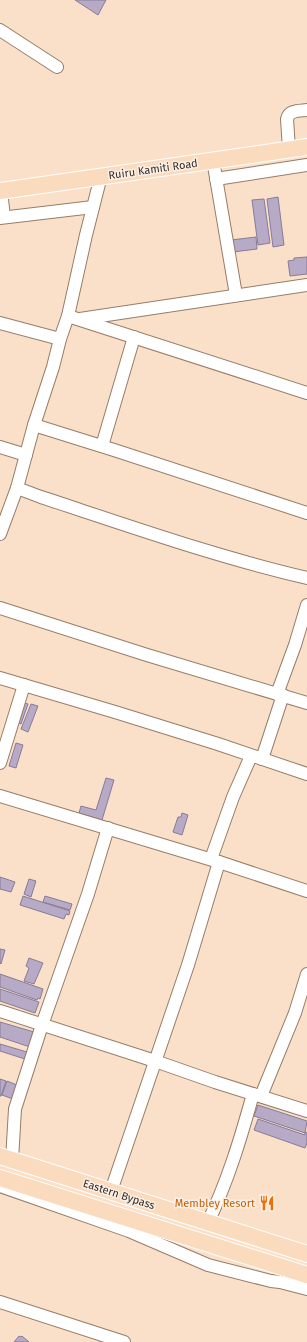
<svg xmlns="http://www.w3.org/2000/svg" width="307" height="1342" font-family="'Fira Sans',sans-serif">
<rect width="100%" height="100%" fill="#fbe0c9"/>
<g fill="#b6aac6" stroke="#877b97">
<polygon points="75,0 106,0 98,15"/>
<polygon points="278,197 284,245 273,247 267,199"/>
<polygon points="264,199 270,243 258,245 252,200"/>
<polygon points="256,237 257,249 233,252 231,240"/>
<polygon points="307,257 307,274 290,276 288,261 294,260 294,258"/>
<polygon points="22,702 28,704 21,724 15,721"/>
<polygon points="31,704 38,706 28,732 21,729"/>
<polygon points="16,743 23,745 16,768 9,766"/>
<polygon points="106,778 114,780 102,820 79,813 81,806 96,810"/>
<polygon points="182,813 188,815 182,835 173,832 178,817 181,817"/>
<polygon points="0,877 15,882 11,892 0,889"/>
<polygon points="29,879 36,881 31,897 24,894"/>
<polygon points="23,896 70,911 69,915 66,914 64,919 20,905"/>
<polygon points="45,896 72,904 70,910 43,902"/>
<polygon points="0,949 5,950 1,964 0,963"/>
<polygon points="29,958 43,963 34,984 24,981 29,968 26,966"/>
<polygon points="0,974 43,989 40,999 38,998 37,1000 0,987"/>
<polygon points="0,989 39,1002 35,1013 0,1001"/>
<polygon points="0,1022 34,1032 30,1047 0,1037"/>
<polygon points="0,1044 27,1052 25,1059 0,1051"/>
<polygon points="0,1079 6,1081 1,1096 0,1096"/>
<polygon points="7,1081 17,1085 13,1099 2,1095"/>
<polygon points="258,1105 307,1121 305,1133 254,1116"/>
<polygon points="258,1119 305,1135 305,1132 307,1133 307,1143 305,1148 254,1130"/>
<polygon points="19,1336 21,1337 22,1336 29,1342 14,1342"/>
</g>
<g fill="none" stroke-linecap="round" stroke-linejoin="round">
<defs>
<g id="minor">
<polyline points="0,30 57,67"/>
<path d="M289,149l-2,-30c2,-9 12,-8 20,-9"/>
<polyline points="213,160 236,295"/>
<polyline points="216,179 307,165"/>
<polyline points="1,191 4,217"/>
<polyline points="0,218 93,207"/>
<polyline points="68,316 307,393"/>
<polyline points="80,319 307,285"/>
<polyline points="0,323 60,339"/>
<polyline points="34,425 114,450 307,513"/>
<polyline points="102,446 134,337"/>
<polyline points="0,447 26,455"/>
<path d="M17,488l24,9c88,29 176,60 266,81"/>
<polyline points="0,534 17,488 34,425 53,367 60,339 68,316 86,235 101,176"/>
<polyline points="0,608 147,655 307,703"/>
<polyline points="0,678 115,712 218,744 307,774"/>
<polyline points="277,694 295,645 307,605"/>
<polyline points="262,759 283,695"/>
<polyline points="0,763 24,685"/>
<polyline points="0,796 219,862 307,891"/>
<polyline points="211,859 233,797 251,756"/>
<polyline points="0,1011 155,1061 215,1082 307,1111"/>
<polyline points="261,1096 295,1013 307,974"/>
<polyline points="12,1160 15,1109 42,1025 88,894 108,828"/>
<polyline points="0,1186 129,1231 208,1265 271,1281 280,1282 307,1289"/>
<polyline points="111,1191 188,965 219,862"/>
<path d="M208,1222c20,-41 33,-85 45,-128"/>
<polyline points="0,1302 124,1342"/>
</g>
<g id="major">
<polyline points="0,191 307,147"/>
<polyline points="0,1156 307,1254"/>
<polyline points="0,1178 307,1275"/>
</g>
</defs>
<use href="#minor" stroke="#967d68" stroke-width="14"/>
<use href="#major" stroke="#fff" stroke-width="18"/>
<use href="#minor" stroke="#fff" stroke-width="12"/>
<use href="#major" stroke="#fadbbe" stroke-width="16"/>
</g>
<defs>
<symbol id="restaurant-bare" viewBox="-9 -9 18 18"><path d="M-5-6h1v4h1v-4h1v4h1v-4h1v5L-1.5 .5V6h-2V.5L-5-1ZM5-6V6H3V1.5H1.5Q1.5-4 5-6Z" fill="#e8710a" stroke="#fbf0e7" stroke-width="2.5" paint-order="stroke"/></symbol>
</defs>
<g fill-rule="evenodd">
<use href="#restaurant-bare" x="256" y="1192" width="22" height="22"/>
</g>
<g text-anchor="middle" stroke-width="3" stroke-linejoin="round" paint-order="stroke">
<g font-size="11" fill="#382e25" stroke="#fbf0e7">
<text transform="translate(153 169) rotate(-8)" y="4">Ruiru Kamiti Road</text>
<text transform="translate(119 1194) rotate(18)" y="4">Eastern Bypass</text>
</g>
<g font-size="11" fill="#c56008" stroke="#fbf0e7" text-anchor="end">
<text x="255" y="1207">Membley Resort</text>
</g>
</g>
</svg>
